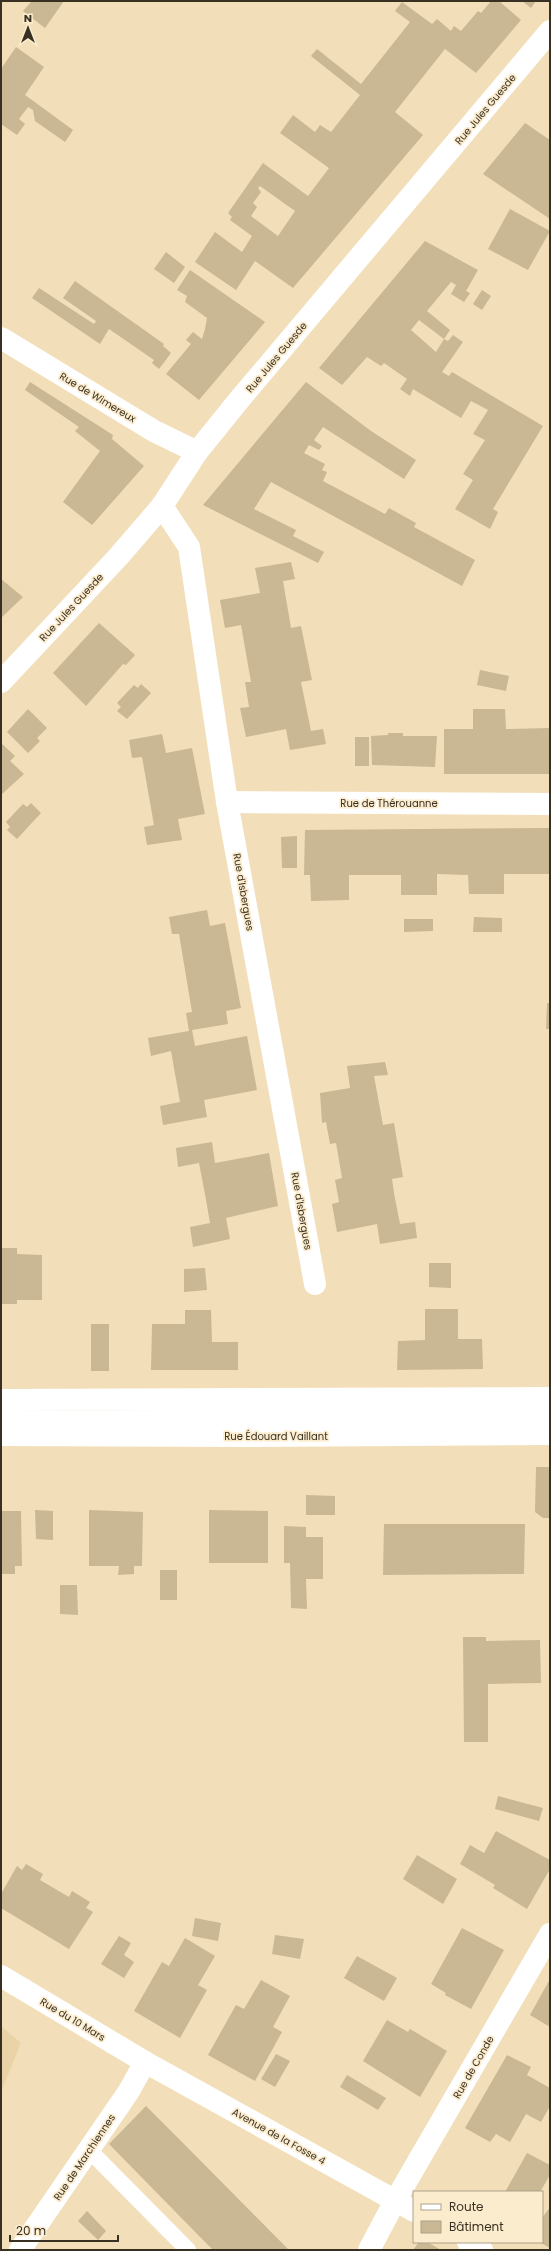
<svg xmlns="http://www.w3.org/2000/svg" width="551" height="2251" font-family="Poppins,sans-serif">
<rect width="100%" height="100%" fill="#f2dfb9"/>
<polygon fill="#ead4a7" points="1,2026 21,2043 1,2092"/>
<g fill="#cab793" fill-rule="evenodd">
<polygon points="32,1 64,1 45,28 23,11"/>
<path d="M491,1h8l22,19 -45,53 -31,-24 -50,63 28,23 -130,153 -38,-27 -19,29 -41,-28 20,-30 27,20 10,-16 -22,-16 2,-3 -4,-4 35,-50 45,33 21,-28 -49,-35 13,-18 22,17 5,-7 11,7 29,-37 -49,-39 6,-7 44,35 49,-62 -15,-11 7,-9 30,22 5,-5 14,12 3,-5 7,5 17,-20 3,2zM260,186l35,25 -17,25 -27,-20 6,-9 -4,-4 8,-11 -3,-4z"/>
<polygon points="522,1 536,1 531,8"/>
<polygon points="16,47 44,67 25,95 73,130 65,142 35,121 33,110 28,107 19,119 25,124 17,135 1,124 1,69"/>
<polygon points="525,123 550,140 550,219 483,174"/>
<polygon points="510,209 550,231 528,270 488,249"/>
<polygon points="425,241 478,270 466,291 470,293 464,302 451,294 456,285 451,282 427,311 450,330 444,339 419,320 411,330 436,352 444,339 448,341 453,335 463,342 442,372 449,376 452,372 543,426 493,509 498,512 490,529 455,509 473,480 463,474 485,440 473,434 488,410 471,401 461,418 413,389 410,396 400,389 407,379 384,363 381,366 367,357 342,385 319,368"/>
<polygon points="166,252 185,267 174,283 154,269"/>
<polygon points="190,270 265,322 199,400 166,374 191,344 186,340 193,332 202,339 205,329 207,318 185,302 187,296 177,290"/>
<polygon points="75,281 164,344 163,346 171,353 159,369 152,363 154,360 109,329 100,344 32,298 39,288 94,324 96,321 63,298"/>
<polygon points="482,290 491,296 482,310 473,304"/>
<polygon points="30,382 113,435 112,439 144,466 92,525 63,502 100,451 75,431 79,427 25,390"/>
<polygon points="306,382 371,431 416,460 404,479 323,427 314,440 322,446 319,450 309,445 304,453 325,464 322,470 327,472 323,481 385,514 389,508 416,523 414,527 475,560 462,586 271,482 254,509 296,530 293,536 324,552 318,563 203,505"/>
<polygon points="291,562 295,579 283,581 291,628 301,626 312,680 301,682 311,731 323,729 326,744 290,750 286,729 246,737 240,708 249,707 245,682 251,682 241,625 225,628 220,600 260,593 255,568"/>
<polygon points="1,579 23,597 1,618"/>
<polygon points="99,623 135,655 126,665 123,664 86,706 53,673"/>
<polygon points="480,670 509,676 506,691 477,685"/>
<polygon points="141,684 151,693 127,719 117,711 121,707 117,703 134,685 138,688"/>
<polygon points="28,709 47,728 37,738 40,741 28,753 7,732"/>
<polygon points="473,709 505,709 506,729 550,728 550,774 444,774 444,729 473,729"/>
<polygon points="388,733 403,733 403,736 437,736 435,767 372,765 371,736 388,735"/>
<polygon points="162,734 166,753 192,748 205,814 178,819 182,840 147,845 144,827 154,825 142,757 132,758 129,740"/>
<rect x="355" y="737" width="14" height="29"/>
<polygon points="1,743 15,756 10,761 24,774 1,795"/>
<polygon points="31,803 41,813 17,839 7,830 10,827 6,822 23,804 27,807"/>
<polygon points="550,828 550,874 504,874 504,894 469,894 468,875 437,874 437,895 401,895 401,875 349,875 349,900 311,901 310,875 304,875 305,830"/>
<polygon points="297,836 297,868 282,868 281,837"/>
<polygon points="207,910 210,926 225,923 241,1008 226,1011 228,1024 192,1030 195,1046 247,1036 257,1090 204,1100 207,1117 163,1125 160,1106 180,1102 171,1051 151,1056 148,1038 189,1031 186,1013 192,1012 179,934 172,934 169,917"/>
<polygon points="474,917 502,918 502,932 473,932"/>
<polygon points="404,919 433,919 433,931 404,932"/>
<polygon points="547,1003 550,1003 550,1029 546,1029"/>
<polygon points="385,1062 388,1075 374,1076 383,1125 394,1123 403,1177 392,1179 394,1193 400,1224 415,1222 417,1238 380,1244 377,1224 337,1232 332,1204 339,1202 335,1180 342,1178 336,1143 330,1144 326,1122 322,1123 320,1093 350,1088 347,1066"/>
<polygon points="212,1142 215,1163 269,1153 278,1206 226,1218 230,1239 193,1247 190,1227 210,1223 205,1194 199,1163 178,1167 176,1148"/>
<polygon points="1,1248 17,1248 17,1254 42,1255 42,1300 17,1300 17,1304 1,1304"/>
<polygon points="429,1263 451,1263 451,1288 429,1287"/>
<polygon points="205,1268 207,1290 184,1292 184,1269"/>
<polygon points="425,1309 458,1309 458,1339 482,1339 483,1369 397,1370 398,1341 425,1340"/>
<polygon points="185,1310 211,1310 212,1342 238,1342 238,1370 151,1370 152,1324 185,1324"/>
<rect x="91" y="1324" width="18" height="47"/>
<polygon points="536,1467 550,1467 550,1518 543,1518 535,1512"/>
<polygon points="306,1495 335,1496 335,1515 306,1515"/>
<polygon points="35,1510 53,1511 53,1540 36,1539"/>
<polygon points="89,1510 143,1512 142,1566 134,1566 134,1574 118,1575 119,1566 89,1566"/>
<polygon points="209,1510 268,1511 268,1563 209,1563"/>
<polygon points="1,1511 21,1511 22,1566 15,1566 15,1574 1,1574"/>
<polygon points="384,1524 525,1524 524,1574 383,1575"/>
<polygon points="284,1526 306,1527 306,1537 323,1537 323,1579 306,1579 307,1609 291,1608 290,1563 284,1563"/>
<rect x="160" y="1570" width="17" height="30"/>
<polygon points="60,1585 77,1585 78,1615 60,1614"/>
<polygon points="463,1637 486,1637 486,1641 540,1640 541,1683 488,1684 488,1742 464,1742"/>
<polygon points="498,1796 543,1808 539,1821 495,1809"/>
<polygon points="496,1831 550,1860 550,1869 527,1909 493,1888 495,1885 460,1864 470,1845 484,1853"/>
<polygon points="417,1855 457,1879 443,1904 403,1879"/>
<polygon points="26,1864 43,1874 40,1880 69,1897 72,1891 90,1902 86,1908 93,1912 69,1949 1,1908 1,1894 17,1866 22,1870"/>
<polygon points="195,1918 221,1923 218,1941 192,1936"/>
<polygon points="462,1928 504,1950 471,2009 445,1995 446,1993 431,1984"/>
<polygon points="275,1935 304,1939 300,1959 272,1954"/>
<polygon points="119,1936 131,1943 124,1955 134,1962 124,1978 101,1964"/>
<polygon points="185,1938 215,1956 198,1985 207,1990 180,2038 134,2011 162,1962 169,1966"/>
<polygon points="357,1956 397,1978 384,2001 344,1978"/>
<polygon points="550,1979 550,2027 530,2015"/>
<polygon points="261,1980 290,1996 273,2027 282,2032 255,2081 208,2055 236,2005 244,2009"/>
<polygon points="387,2020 408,2032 410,2029 447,2051 420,2097 363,2061"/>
<polygon points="276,2054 290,2061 275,2087 261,2079"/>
<polygon points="507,2055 531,2067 527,2075 550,2088 550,2106 541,2122 526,2114 510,2142 496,2134 490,2142 465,2128"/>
<polygon points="347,2075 386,2098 378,2110 340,2087"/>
<polygon points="146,2106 185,2145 289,2250 213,2250 204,2241 109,2144"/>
<polygon points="527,2153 550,2165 550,2175 540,2192 505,2192"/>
<polygon points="550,2207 550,2248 539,2242 542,2242 542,2218"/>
<polygon points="87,2211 106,2231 98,2240 78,2221"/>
<polygon points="419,2242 427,2242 441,2250 413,2250"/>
</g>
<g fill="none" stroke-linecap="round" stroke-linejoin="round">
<g stroke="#fff" stroke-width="16">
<polyline points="1,1419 550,1416"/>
<polyline points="89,2150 188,2250"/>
</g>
<g stroke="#fff" stroke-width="22">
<polyline points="1,338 154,431 197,452"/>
<polyline points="162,506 189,547 227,802 315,1284"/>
<polyline points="227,802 550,804"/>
<polyline points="1,1976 145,2062 414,2211"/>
<polyline points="468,2242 482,2250"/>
<polyline points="20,2250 129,2091 145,2062"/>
<polyline points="369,2250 395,2201 550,1934"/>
</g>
<g stroke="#fff" stroke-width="22">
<polyline points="1,682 119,556 162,506 197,452 239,400 550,31"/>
<polyline points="1,1400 550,1398"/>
<polyline points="1,1435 239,1436 550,1434"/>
</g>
</g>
<g text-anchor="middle" stroke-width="3.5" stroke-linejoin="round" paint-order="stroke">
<g font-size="10" fill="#383022" stroke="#fcecce">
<text transform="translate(485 109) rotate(-50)" y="4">Rue Jules Guesde</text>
<text transform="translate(276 357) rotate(-50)" y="4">Rue Jules Guesde</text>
<text transform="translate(98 397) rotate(31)" y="4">Rue de Wimereux</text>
<text transform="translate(71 607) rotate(-47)" y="4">Rue Jules Guesde</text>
<text x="389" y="807">Rue de Thérouanne</text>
<text transform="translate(244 892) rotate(80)" y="4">Rue d'Isbergues</text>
<text transform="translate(302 1211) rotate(80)" y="4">Rue d'Isbergues</text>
<text x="276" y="1440">Rue Édouard Vaillant</text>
<text transform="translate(73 2019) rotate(31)" y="4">Rue du 10 Mars</text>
<text transform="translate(473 2067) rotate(-60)" y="4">Rue de Conde</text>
<text transform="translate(279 2136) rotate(29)" y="4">Avenue de la Fosse 4</text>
<text transform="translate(84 2157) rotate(-56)" y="4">Rue de Marchiennes</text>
</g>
</g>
<rect width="551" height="2251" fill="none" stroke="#383022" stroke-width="4"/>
<rect x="413" y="2191" width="130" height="52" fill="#fcecce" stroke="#aea189"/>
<rect x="421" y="2204" width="20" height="6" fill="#ffffff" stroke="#aea189"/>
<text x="449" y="2211" font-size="12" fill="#383022">Route</text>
<rect x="421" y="2221" width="20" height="12" fill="#cab793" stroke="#aea189"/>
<text x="449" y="2231" font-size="12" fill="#383022">Bâtiment</text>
<g transform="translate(28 28)" stroke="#fcecce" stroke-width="3" paint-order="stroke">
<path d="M0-3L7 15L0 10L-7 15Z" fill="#383022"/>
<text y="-6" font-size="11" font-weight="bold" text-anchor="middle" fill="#383022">N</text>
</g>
<path d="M10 2235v6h108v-6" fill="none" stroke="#383022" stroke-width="2"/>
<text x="16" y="2235" font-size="12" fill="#383022" stroke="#fcecce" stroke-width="3" paint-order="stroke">20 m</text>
</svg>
